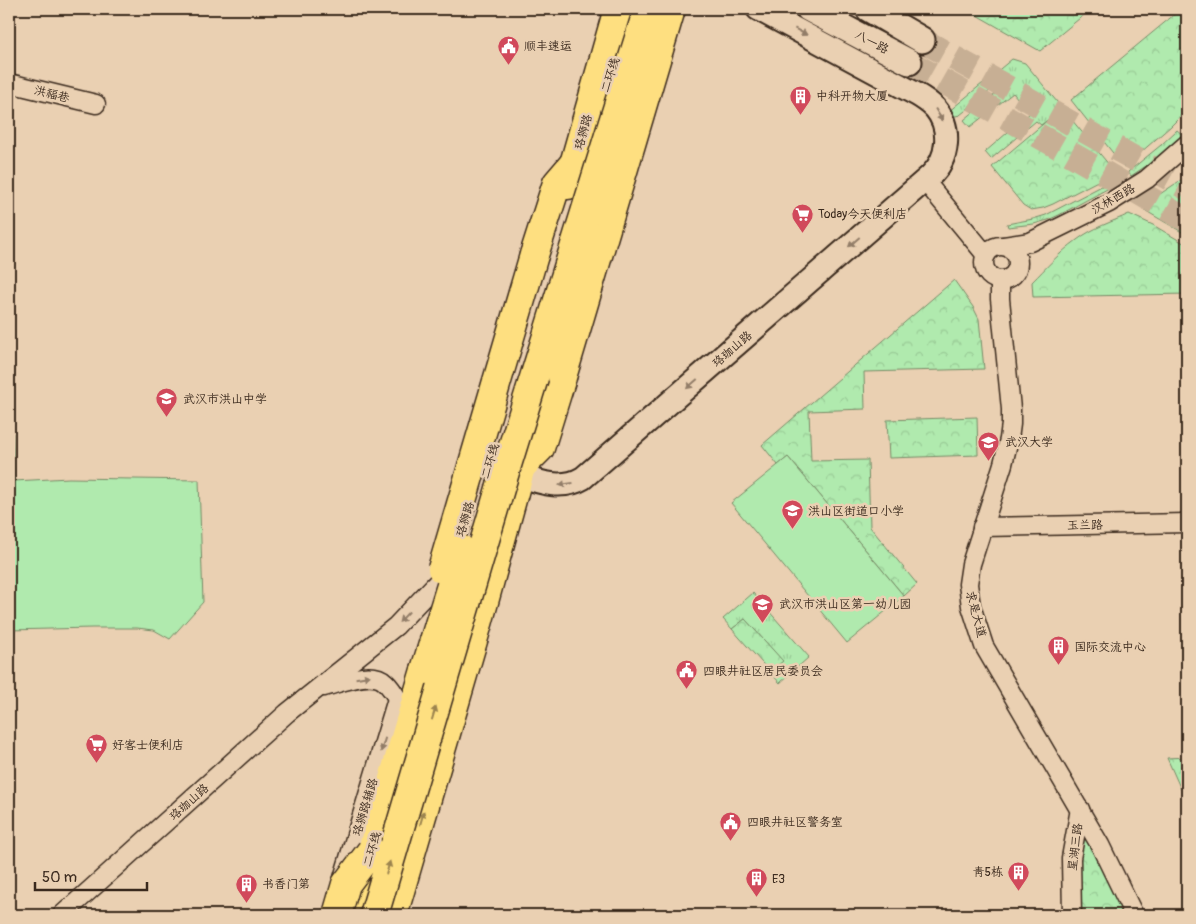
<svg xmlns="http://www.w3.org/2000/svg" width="1196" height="924" font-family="Pangolin,'LXGW WenKai TC',sans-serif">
<defs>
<pattern id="grass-tufts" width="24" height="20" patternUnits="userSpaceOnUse" patternTransform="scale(1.25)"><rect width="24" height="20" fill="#b0eaae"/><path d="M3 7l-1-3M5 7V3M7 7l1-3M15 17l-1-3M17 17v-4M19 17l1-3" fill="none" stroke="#98c995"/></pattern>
<pattern id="forest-crowns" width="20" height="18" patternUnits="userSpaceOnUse" patternTransform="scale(1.25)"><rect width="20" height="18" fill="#b0eaae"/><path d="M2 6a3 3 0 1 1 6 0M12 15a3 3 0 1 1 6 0" fill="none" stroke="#98c995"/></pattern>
</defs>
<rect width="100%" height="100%" fill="#ead0b2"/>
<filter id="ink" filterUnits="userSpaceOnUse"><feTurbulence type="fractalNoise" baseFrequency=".02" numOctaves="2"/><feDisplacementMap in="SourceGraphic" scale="10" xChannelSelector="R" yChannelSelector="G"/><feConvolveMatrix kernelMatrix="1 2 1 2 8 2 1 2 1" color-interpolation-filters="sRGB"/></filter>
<g filter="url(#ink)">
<g fill="url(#grass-tufts)" stroke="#768a66">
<polygon points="1012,59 1025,63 1062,108 1041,125 1036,121 991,159 985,152 1030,113 1013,93 970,127 964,120 1006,85 1002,81 960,115 951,117 948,112"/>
<polygon points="1177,130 1183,135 1149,164 1131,176 1128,172 1161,145"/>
<polygon points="1119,177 1122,181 1059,215 1048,220 1034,224 1008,227 1007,224 1033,219 1046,215"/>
<polygon points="753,593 809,657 780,683 770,672 782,661 745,619 732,629 723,619"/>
</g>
<g fill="url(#forest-crowns)" stroke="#768a66">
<polygon points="966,9 1091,9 1040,51"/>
<polygon points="1181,9 1187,9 1187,110 1171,126 1124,167 1071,100"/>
<polygon points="1062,108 1115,172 1053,204 1043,208 1031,210 1023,205 992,167"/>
<polygon points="1187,176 1187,235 1146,211 1142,206"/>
<path d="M1129,214l24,11 34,20v49l-154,3 -1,-15c14,-14 28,-30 45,-42 15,-12 35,-18 52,-26z"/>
<polygon points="954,280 973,307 979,319 984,369 864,372 865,409 809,411 811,461 868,460 870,527 917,584 904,596 788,457 778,465 762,445"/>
<polygon points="977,417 978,455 889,458 887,420"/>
<polygon points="745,619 783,661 770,672 732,629"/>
<polygon points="1187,757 1187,803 1167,758"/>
<polygon points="1082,822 1130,915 1077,915 1076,858"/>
</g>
<g fill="#b0eaae" stroke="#768a66">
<polygon points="12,415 14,481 69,478 199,480 203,602 170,639 154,630 137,628 92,628 9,630 9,416"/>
<polygon points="788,457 904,596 847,643 731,503"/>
</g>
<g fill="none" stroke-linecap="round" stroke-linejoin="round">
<g stroke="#c7af94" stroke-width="25" stroke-dasharray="25 12" stroke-linecap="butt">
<polyline points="922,40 1187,188"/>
<polyline points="909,62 1187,220"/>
</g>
<defs>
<g id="minor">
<polyline points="9,83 96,104"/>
<polyline points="925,181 986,255"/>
<circle cx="1001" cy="263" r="17"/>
<polyline points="1004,246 1030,242 1109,203 1147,179 1187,144"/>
<polyline points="1000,281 1000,299 1011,409 1011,424 1009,439 1003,464 971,564 968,584 971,606 984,646 1100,845 1134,915"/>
<polyline points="982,527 1187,523"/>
<path d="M324,687c16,-4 48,-18 61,-5 8,7 13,18 18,26"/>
<polyline points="343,878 397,699"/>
<polyline points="62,915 287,713 396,626 450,569"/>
<polyline points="1072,915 1071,858 1080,809"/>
</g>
<path id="tertiary" d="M519,475c21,8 44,15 64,3l347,-302c19,-17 22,-48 5,-68 -5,-5 -12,-10 -19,-14l-158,-85"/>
<g id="secondary">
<polyline points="809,9 909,62"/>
<polyline points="869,9 922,40"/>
</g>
<g id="primary">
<polyline points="568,185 618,9"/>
<polyline points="393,915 479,620 527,445"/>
</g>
<g id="trunk">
<polyline points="534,255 557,183 575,162"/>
<polyline points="521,467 540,448 562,377"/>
<polyline points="353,915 425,670"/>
</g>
</defs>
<use href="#minor" stroke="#3b2a1e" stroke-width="21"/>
<use href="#tertiary" stroke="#3b2a1e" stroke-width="26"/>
<use href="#secondary" stroke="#3b2a1e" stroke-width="29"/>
<use href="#primary" stroke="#3b2a1e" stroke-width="31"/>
<use href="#trunk" stroke="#3b2a1e" stroke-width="31"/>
<use href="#minor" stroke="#ead0b2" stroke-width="18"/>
<use href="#tertiary" stroke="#ead0b2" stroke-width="22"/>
<use href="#secondary" stroke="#ead0b2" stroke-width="25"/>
<use href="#primary" stroke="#fedf80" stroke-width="28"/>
<use href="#trunk" stroke="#fedf80" stroke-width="28"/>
<defs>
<g id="trunk-bridge">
<polyline points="562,377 671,9"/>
<polyline points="442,569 534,255"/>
<polyline points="425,670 462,550"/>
<polyline points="337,915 346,884 371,851"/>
<polyline points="374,915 507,465 648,9"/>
</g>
</defs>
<use href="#trunk-bridge" stroke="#3b2a1e" stroke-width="31" stroke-linecap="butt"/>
<use href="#trunk-bridge" stroke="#fedf80" stroke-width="28"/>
</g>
<defs><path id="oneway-solid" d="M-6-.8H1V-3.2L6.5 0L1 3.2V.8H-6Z" transform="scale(1.25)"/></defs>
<g fill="#927d68">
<use href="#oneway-solid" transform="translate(801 32) rotate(28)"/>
<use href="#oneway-solid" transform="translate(939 115) rotate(59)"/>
<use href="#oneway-solid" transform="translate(854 242) rotate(139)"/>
<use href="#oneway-solid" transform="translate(692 384) rotate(139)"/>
<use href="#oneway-solid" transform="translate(566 484) rotate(172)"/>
<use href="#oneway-solid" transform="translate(404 617) rotate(133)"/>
<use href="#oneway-solid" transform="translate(363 677) rotate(-9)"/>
<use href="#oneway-solid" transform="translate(383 745) rotate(107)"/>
</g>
<g fill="#9c844f">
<use href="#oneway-solid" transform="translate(434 713) rotate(-73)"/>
<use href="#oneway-solid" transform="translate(422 818) rotate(-74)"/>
<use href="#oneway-solid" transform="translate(388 868) rotate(-74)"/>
</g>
</g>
<defs>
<symbol id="civic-pin" viewBox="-11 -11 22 30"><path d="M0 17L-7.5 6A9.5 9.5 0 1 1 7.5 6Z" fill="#d1495b" stroke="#ead0b2"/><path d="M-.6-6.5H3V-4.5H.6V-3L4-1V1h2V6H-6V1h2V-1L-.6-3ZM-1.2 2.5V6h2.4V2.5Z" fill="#fff"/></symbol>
<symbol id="building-pin" viewBox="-11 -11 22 30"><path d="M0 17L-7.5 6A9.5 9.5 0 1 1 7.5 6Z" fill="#d1495b" stroke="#ead0b2"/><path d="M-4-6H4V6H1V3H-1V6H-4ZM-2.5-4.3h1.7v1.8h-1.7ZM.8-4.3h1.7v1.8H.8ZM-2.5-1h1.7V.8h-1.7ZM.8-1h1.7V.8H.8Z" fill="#fff"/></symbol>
<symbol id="supermarket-pin" viewBox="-11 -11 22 30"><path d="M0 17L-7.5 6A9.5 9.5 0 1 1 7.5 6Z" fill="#d1495b" stroke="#ead0b2"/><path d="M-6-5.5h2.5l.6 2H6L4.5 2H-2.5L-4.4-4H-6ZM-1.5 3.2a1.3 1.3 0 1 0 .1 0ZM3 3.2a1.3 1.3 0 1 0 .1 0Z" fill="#fff"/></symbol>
<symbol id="school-pin" viewBox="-11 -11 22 30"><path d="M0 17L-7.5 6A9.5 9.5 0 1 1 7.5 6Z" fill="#d1495b" stroke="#ead0b2"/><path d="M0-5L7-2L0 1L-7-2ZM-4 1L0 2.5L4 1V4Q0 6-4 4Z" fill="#fff"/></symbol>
<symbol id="university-pin" viewBox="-11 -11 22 30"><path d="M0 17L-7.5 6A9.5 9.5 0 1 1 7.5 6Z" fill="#d1495b" stroke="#ead0b2"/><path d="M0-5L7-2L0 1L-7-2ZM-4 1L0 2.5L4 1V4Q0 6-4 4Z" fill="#fff"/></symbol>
</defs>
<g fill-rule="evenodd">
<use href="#civic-pin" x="496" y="34" width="25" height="34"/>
<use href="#building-pin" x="788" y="84" width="25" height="34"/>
<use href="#supermarket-pin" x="790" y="202" width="25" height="34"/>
<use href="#school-pin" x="154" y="386" width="25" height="34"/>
<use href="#university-pin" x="976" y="430" width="25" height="34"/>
<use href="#school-pin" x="780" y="498" width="25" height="34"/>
<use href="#school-pin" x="750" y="592" width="25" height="34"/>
<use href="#building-pin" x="1046" y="634" width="25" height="34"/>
<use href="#civic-pin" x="674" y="658" width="25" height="34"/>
<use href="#supermarket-pin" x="84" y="732" width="25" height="34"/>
<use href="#civic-pin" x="718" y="810" width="25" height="34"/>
<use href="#building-pin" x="1006" y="860" width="25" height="34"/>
<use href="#building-pin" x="744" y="866" width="25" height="34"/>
<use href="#building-pin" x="234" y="872" width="25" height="34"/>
</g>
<g text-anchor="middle" stroke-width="5" stroke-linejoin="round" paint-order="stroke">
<g font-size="12" fill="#3b2a1e" stroke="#ead0b2">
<text transform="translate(872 42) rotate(28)" y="4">八一路</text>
<text transform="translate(610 75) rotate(-72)" y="4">二环线</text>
<text transform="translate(52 94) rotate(14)" y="4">洪福巷</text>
<text transform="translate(583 132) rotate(-74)" y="4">珞狮路</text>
<text transform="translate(1113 199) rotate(-30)" y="4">汉林西路</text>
<text transform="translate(732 349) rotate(-41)" y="4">珞珈山路</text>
<text transform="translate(490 461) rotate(-73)" y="4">二环线</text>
<text transform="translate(465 519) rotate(-73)" y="4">珞狮路</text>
<text transform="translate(1085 525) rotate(-1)" y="4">玉兰路</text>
<text transform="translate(976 614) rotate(75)" y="4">求是大道</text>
<text transform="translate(189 802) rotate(-42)" y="4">珞珈山路</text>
<text transform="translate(365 807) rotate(-73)" y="4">珞狮路辅路</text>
<text transform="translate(1075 847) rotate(-83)" y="4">星湖三路</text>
<text transform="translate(372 849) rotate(-73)" y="4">二环线</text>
</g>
<g font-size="12" fill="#3b2a1e" stroke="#ead0b2" text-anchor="start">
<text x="524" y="50">顺丰速运</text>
<text x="816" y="100">中科开物大厦</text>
<text x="818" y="218">Today今天便利店</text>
<text x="183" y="403">武汉市洪山中学</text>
<text x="1005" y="446">武汉大学</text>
<text x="808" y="515">洪山区街道口小学</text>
<text x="779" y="608">武汉市洪山区第一幼儿园</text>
<text x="1074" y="651">国际交流中心</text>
<text x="703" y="675">四眼井社区居民委员会</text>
<text x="112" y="749">好客士便利店</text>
<text x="747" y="826">四眼井社区警务室</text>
<text x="1003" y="876" text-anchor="end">青5栋</text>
<text x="772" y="883">E3</text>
<text x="262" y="888">书香门第</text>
</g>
</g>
<rect width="1196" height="924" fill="none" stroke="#ead0b2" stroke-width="30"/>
<rect x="15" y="15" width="1166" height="894" fill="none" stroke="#3b2a1e" stroke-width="2" filter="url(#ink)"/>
<path d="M35 882v8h112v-8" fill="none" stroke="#3b2a1e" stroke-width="2.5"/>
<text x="42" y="882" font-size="15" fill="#3b2a1e" stroke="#ead0b2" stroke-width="4" paint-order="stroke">50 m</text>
</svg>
